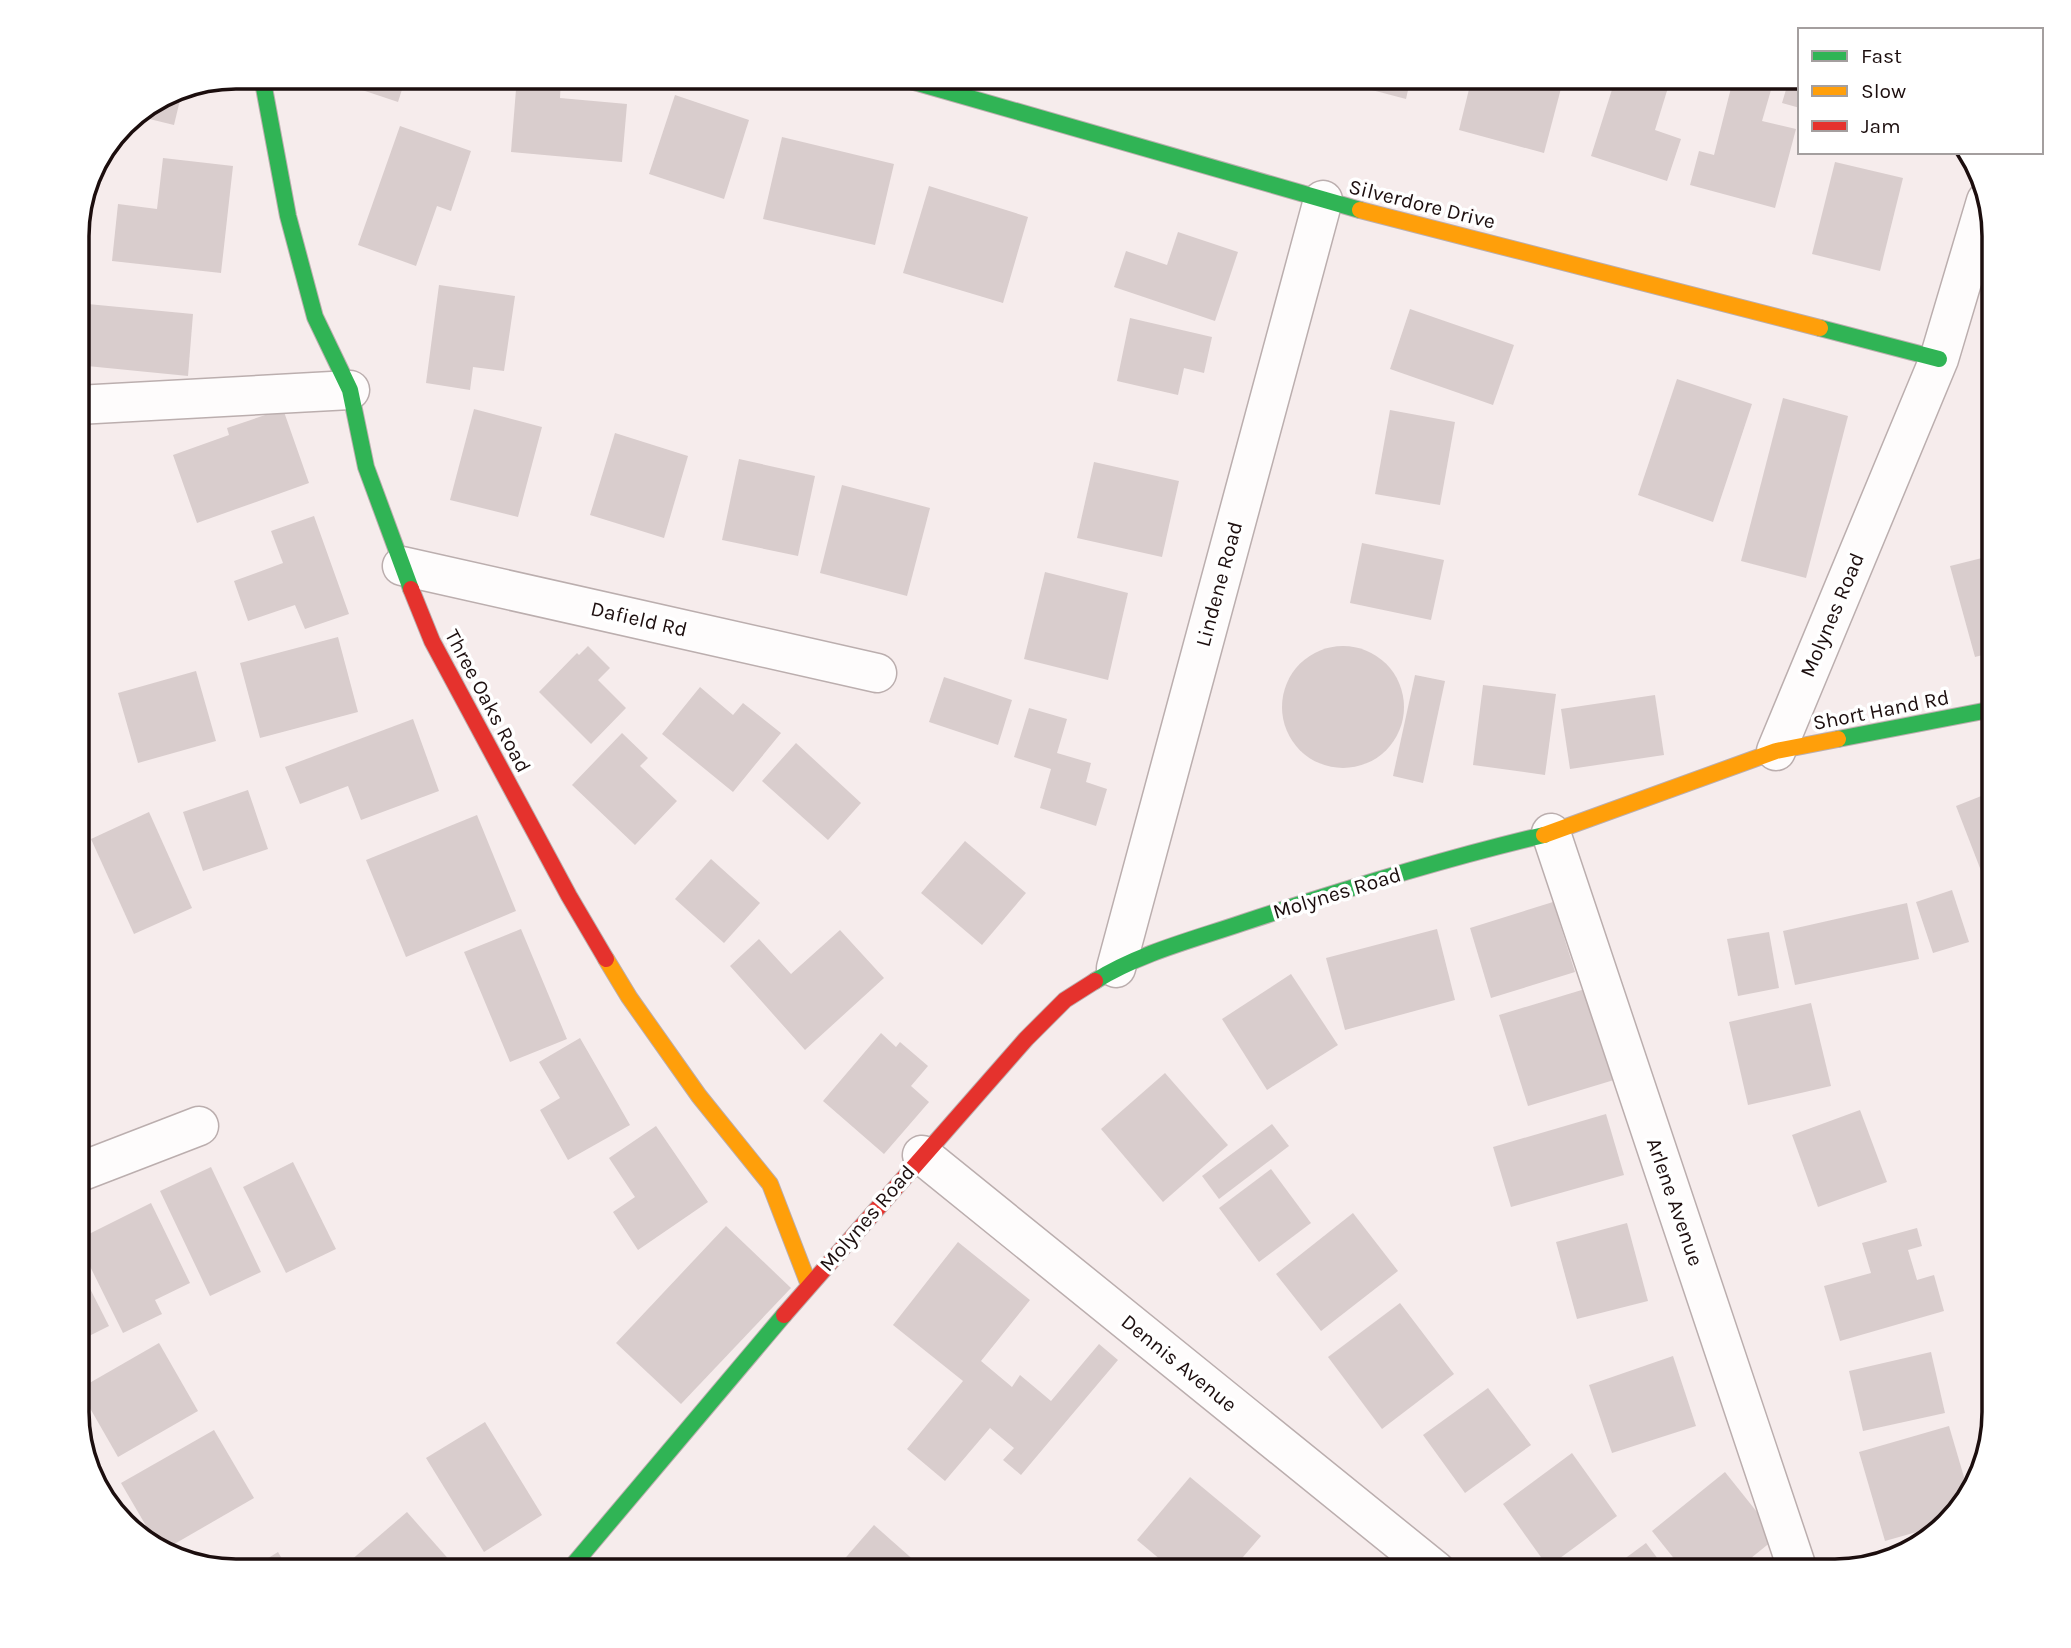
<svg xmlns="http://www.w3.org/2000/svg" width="2071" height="1648" font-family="Karla,sans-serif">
<rect width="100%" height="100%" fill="#f6ecec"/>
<g fill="#d9cdcd">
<polygon points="323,77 406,77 398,102"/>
<polygon points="517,77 561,80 560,98 627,104 622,162 511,152"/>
<polygon points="1351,77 1411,77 1406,99 1349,84"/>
<polygon points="1472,77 1564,77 1544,153 1459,130"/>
<polygon points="1616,77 1658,77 1670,81 1655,130 1681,139 1667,181 1591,156"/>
<polygon points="1770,77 1800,77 1800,108 1782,103 1788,83"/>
<polygon points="1733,80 1771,90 1762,121 1796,129 1775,208 1690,185 1699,151 1714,155"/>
<polygon points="169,93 168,97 180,100 174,125 133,115"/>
<polygon points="675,95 749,120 724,199 649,174"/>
<polygon points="400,126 471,151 451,211 437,206 416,266 358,245"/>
<polygon points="782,137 894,164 875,245 763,219"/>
<polygon points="163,158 233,166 221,273 112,261 118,204 157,209"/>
<polygon points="1835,162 1903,178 1880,271 1812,254"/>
<polygon points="929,186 1028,217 1003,303 903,273"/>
<polygon points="1178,232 1238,252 1215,321 1114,287 1126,251 1167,265"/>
<polygon points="439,285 515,296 504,371 473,367 470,390 426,383"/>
<polygon points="77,303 193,314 188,376 77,365"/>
<polygon points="1410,309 1514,345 1493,405 1390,369"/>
<polygon points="1130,318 1212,337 1204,373 1184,368 1178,395 1117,381"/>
<polygon points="1677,379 1752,404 1713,522 1638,495"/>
<polygon points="1783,398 1848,416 1806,578 1741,561"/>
<polygon points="283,409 309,483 197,523 173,455 229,435 227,428"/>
<polygon points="474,409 542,427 518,517 450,500"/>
<polygon points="1390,410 1455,422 1440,505 1375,494"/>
<polygon points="615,433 688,456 664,538 590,515"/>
<polygon points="739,459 815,476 798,556 722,540"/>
<polygon points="1094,462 1179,481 1162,557 1077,538"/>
<polygon points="842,485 930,508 907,596 820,573"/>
<polygon points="314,516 349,614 305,629 295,605 248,621 234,581 283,563 271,531"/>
<polygon points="1362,543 1444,560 1431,620 1350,603"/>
<polygon points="1994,555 1994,652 1975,657 1950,566"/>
<polygon points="1045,572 1128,593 1108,680 1024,659"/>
<polygon points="338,637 358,712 260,738 240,663"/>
<polygon points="588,646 610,668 598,680 626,708 591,744 539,692 577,653 579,655"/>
<circle cx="1343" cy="707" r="61"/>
<polygon points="196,671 216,741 138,763 118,693"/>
<polygon points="1415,675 1445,681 1423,783 1393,776"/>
<polygon points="944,677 1012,700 998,745 929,722"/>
<polygon points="1483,685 1556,694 1545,775 1473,765"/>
<polygon points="700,687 733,715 743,703 781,733 733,792 662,734"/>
<polygon points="1655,695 1664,755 1570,769 1561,709"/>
<polygon points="1029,708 1067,719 1057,753 1091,763 1086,782 1107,789 1096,826 1040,808 1051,769 1014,757"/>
<polygon points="413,719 439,791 361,820 348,786 300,804 285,767"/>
<polygon points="622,733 648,758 640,766 677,801 635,845 572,785"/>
<polygon points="796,743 861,803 828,840 762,781"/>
<polygon points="248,790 268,849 203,871 183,812"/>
<polygon points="1994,791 1994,877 1985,881 1956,806"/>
<polygon points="149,812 192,908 134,934 91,839"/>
<polygon points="477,815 516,911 406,957 366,860"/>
<polygon points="965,841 1026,893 982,945 921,893"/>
<polygon points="711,859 760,903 724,943 675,899"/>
<polygon points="1952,890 1969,942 1933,953 1916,902"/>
<polygon points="1553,902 1575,972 1491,998 1470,928"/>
<polygon points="1907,903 1919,959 1795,985 1783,931"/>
<polygon points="521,929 567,1039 510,1062 464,952"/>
<polygon points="1437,929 1455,1000 1345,1030 1326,958"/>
<polygon points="840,930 884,978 805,1050 730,966 759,939 791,974"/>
<polygon points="1769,932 1779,988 1738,996 1727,939"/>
<polygon points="1291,974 1338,1045 1267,1090 1222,1019"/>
<polygon points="1585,989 1614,1080 1528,1106 1499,1015"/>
<polygon points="1811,1003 1831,1086 1748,1105 1729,1022"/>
<polygon points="881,1033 896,1047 900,1042 928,1066 911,1086 929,1102 884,1154 823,1101"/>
<polygon points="580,1038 630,1125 568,1160 540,1110 560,1098 539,1062"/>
<polygon points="1165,1073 1228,1145 1163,1202 1101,1129"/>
<polygon points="1860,1110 1887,1182 1818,1207 1792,1135"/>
<polygon points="1606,1114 1624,1175 1511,1207 1493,1147"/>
<polygon points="1272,1124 1289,1146 1219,1199 1202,1176"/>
<polygon points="656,1126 708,1202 638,1250 613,1212 635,1197 609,1158"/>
<polygon points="293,1162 336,1249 286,1273 243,1187"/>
<polygon points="211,1167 261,1272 210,1296 160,1191"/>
<polygon points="1271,1169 1311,1223 1259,1262 1219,1208"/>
<polygon points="151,1203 190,1283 155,1300 162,1314 123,1333 77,1240"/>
<polygon points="1353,1213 1398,1271 1321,1331 1276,1274"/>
<polygon points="1627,1223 1648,1301 1577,1319 1556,1242"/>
<polygon points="726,1226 791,1288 681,1404 616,1343"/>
<polygon points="1917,1228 1922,1246 1908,1250 1917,1280 1934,1275 1944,1311 1840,1341 1824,1286 1871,1273 1862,1243"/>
<polygon points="958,1242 1030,1300 981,1361 1012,1387 1020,1375 1051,1401 1099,1344 1118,1360 1021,1475 1003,1460 1014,1448 990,1428 945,1481 907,1449 963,1381 893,1325"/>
<polygon points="77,1263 109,1326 77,1342"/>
<polygon points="1400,1303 1454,1374 1382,1429 1328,1357"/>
<polygon points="159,1343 198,1411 118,1457 79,1389"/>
<polygon points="1931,1352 1945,1413 1863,1431 1849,1371"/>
<polygon points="1673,1356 1696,1426 1612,1453 1589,1385"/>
<polygon points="1488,1388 1531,1445 1465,1493 1423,1435"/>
<polygon points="485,1422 542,1515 484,1552 426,1458"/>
<polygon points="1949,1426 1969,1494 1955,1516 1945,1524 1885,1541 1859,1452"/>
<polygon points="214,1430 254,1498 164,1550 159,1548 121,1483"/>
<polygon points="1572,1453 1617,1516 1548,1567 1503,1504"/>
<polygon points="1725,1472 1777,1537 1735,1571 1684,1571 1652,1531"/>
<polygon points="1190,1477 1261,1536 1231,1571 1174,1571 1137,1540"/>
<polygon points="407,1512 459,1571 344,1571 342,1568"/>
<polygon points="874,1525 926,1571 834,1571"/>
<polygon points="1646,1543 1667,1571 1608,1571"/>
<polygon points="278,1552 289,1571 247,1571"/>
</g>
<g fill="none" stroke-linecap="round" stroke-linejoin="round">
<defs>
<g id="street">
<polyline points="77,405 350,390"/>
<polyline points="402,566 877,673"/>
<polyline points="1776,751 1939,359 1986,201"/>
<polyline points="1551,833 1798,1571"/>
<polyline points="1116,968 1323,200"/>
<polyline points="922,1155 1436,1571"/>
<polyline points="77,1173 199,1126"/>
</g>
<g id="fast">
<polyline points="262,77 288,216 315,317 350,390 366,467 411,589"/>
<polyline points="897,77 1360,210"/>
<polyline points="1820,328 1939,359"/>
<polyline points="1838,739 1994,709"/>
<path d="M1095,981c45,-28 97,-41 147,-58 100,-33 200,-64 302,-88"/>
<polyline points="568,1571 784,1315"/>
</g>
<g id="slow">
<polyline points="1360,210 1820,328"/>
<polyline points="1544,835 1776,751 1838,739"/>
<polyline points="606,959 629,997 699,1096 770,1184 809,1285"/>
</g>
<g id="jam">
<polyline points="411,589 432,641 569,896 606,959"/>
<polyline points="784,1315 1026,1039 1065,1000 1095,981"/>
</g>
</defs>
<use href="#street" stroke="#bbaeae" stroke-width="41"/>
<use href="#fast" stroke="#bbaeae" stroke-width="18"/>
<use href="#slow" stroke="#bbaeae" stroke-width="18"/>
<use href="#jam" stroke="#bbaeae" stroke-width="18"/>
<use href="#street" stroke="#fefcfc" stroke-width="38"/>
<use href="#fast" stroke="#30b455" stroke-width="16"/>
<use href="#slow" stroke="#ff9f0a" stroke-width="16"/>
<use href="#jam" stroke="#e5322d" stroke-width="16"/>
</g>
<g text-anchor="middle" stroke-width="7" stroke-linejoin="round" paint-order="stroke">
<g font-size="21" fill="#1c0e0e" stroke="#fff">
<text transform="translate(1422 204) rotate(14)" y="7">Silverdore Drive</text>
<text transform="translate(1219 584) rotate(-75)" y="7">Lindene Road</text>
<text transform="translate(1832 615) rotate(-67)" y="7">Molynes Road</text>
<text transform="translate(639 619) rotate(13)" y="7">Dafield Rd</text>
<text transform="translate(488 701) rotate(62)" y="7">Three Oaks Road</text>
<text transform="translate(1881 710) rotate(-11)" y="7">Short Hand Rd</text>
<text transform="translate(1337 893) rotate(-17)" y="7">Molynes Road</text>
<text transform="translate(1675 1202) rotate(71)" y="7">Arlene Avenue</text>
<text transform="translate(867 1218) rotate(-49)" y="7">Molynes Road</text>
<text transform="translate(1179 1363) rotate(39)" y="7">Dennis Avenue</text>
</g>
</g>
<path d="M0 0H2071V1648H0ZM236 89H1835A147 147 0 0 1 1982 236V1412A147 147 0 0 1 1835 1559H236A147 147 0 0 1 89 1412V236A147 147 0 0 1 236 89Z" fill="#fff" fill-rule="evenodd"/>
<path fill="none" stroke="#1c0e0e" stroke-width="3.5" d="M236 89H1835A147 147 0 0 1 1982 236V1412A147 147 0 0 1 1835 1559H236A147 147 0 0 1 89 1412V236A147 147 0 0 1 236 89Z"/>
<rect x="1798" y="28" width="245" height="126" fill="#ffffff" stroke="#a49f9f" stroke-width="2"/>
<rect x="1812" y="51" width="35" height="10" fill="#30b455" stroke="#a49f9f" stroke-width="2"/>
<text x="1861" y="63" font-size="21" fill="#1c0e0e">Fast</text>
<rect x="1812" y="86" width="35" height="10" fill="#ff9f0a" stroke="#a49f9f" stroke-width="2"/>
<text x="1861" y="98" font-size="21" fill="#1c0e0e">Slow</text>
<rect x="1812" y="121" width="35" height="10" fill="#e5322d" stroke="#a49f9f" stroke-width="2"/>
<text x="1861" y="133" font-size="21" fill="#1c0e0e">Jam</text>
</svg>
